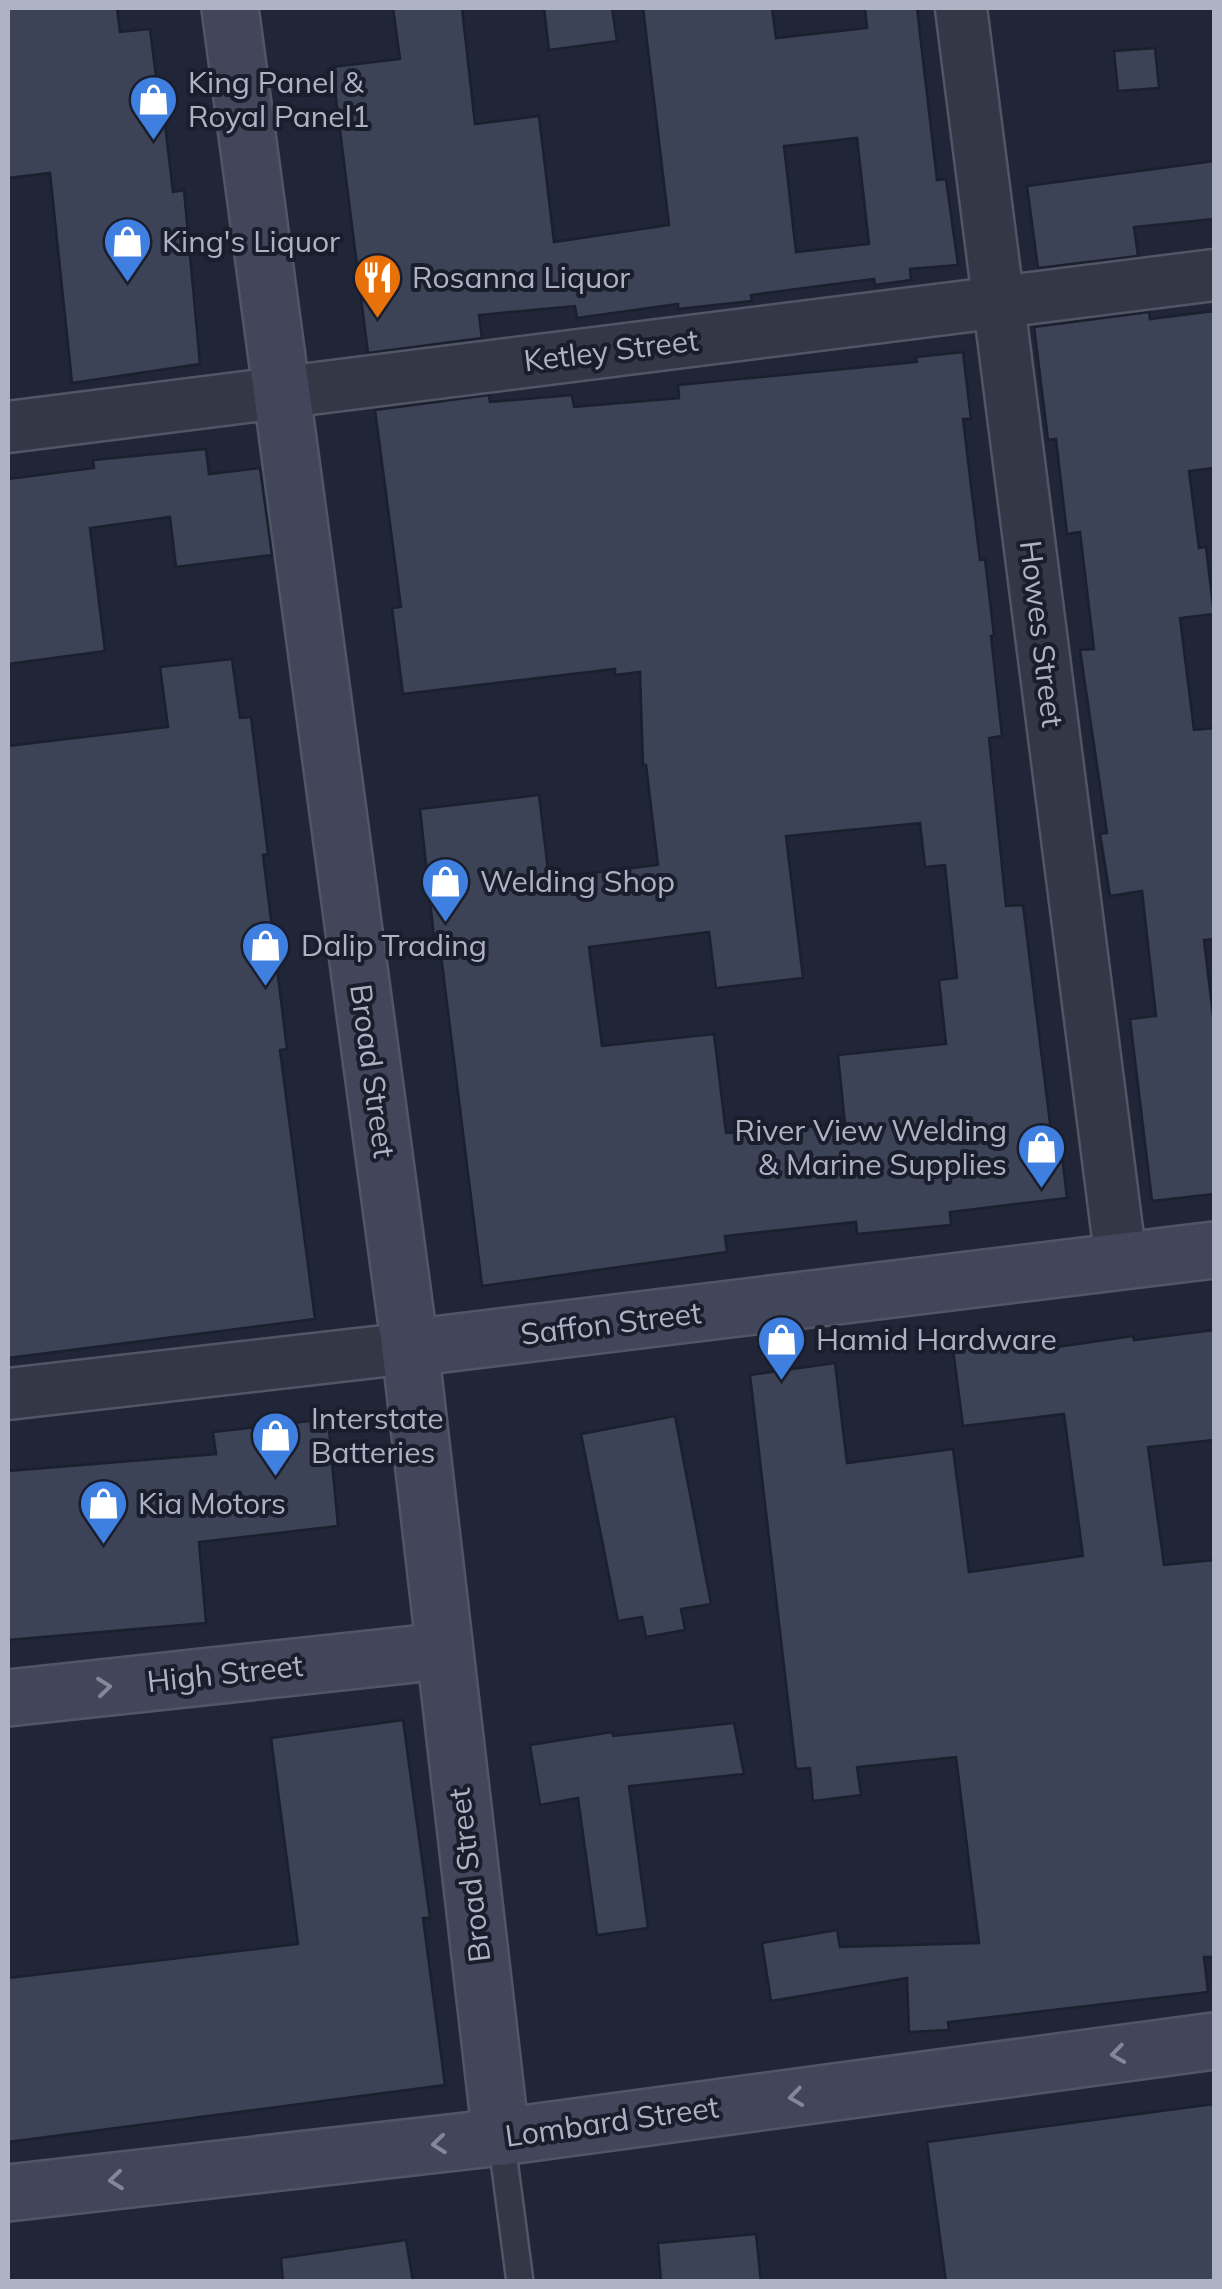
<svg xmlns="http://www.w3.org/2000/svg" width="1222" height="2289" font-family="Mulish,sans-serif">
<rect width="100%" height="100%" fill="#202637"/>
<g fill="#3c4357" stroke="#1b1f2e" stroke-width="2.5" fill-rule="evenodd">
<polygon points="8,8 117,8 120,32 150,29 159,100 162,99 173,192 184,190 200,364 72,383 50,173 8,178"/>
<path d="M393,8h69l13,116 64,-8 15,126 115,-17 -26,-217h129l4,30 91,-10 -2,-20h52l20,172 9,-1 12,86 -48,4 1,11 -36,5 -1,-6 -123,16 1,6 -74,8v-5l-101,14 -2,-12 -96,9 3,23 -114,15 -36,-286 68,-8zM857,138l12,106 -73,8 -12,-106z"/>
<polygon points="544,8 612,8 617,41 549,50"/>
<polygon points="1155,48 1159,88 1118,91 1114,51"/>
<polygon points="1214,161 1214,219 1134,227 1138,256 1038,268 1027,186"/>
<polygon points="1214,311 1214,468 1189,471 1199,548 1206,547 1214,614 1180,618 1194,730 1214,728 1214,939 1204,940 1214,1024 1214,1194 1152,1201 1130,1019 1156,1016 1142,891 1110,896 1100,834 1107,833 1080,650 1094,649 1080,532 1067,534 1056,439 1048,440 1034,327 1149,312 1150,319"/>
<path d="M963,352l8,67h-8l17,141 5,-1 9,76 -3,1 11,100 -13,2 17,168 17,-1 30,242 8,-1 6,52 -117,14 1,13 -94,9 -1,-12 -131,14 2,16 -245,34 -41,-331 -5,1 -16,-147 119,-14 10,83 109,-13 -12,-100h-3l-3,-93 -25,3v-6l-212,25 -11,-86 9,-1 -26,-197 114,-15 1,7 82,-7 2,12 105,-9 -1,-13 239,-23 -1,-5zM920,823l5,44 20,-2 12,113 -18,2 7,64 -108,11 7,69 -119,9 -12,-99 -112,12 -13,-99 120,-15 7,56 87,-10 -17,-142z"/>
<polygon points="206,449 209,474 260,468 272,555 176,567 170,517 90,528 105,651 8,664 8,479 94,468 93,460"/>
<polygon points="232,659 240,718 251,717 268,854 263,855 287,1049 280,1050 315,1319 8,1358 8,746 168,727 160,667"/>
<polygon points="1214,1330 1214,1440 1148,1447 1164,1565 1214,1560 1214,1957 1204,1957 1208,1992 948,2022 949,2030 909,2032 907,1978 771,2001 762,1943 837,1930 840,1947 979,1943 956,1757 857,1767 861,1795 813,1801 810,1768 796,1769 750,1375 835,1363 847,1463 953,1449 969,1572 1083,1556 1064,1414 963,1426 953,1349 1021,1341 1022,1352 1133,1336 1134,1340"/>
<polygon points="675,1416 711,1604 681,1609 685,1630 646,1637 642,1617 618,1621 581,1434"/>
<polygon points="328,1419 338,1526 199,1542 206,1623 8,1640 8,1471 216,1454 213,1432"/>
<polygon points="403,1720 430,1918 423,1918 445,2085 8,2142 8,1978 298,1944 271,1738"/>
<polygon points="734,1723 744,1774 629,1786 648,1928 597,1935 578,1798 540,1805 530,1745 612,1732 613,1736"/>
<polygon points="1214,2104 1214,2282 946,2282 927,2142"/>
<polygon points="756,2234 761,2282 661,2282 658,2243"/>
<polygon points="406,2240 413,2282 283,2282 281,2258"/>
</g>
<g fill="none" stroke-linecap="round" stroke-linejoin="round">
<defs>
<polyline id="service" points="501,2137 520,2282"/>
<g id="minor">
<polyline points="961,8 1121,1261"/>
<polyline points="8,427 1214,275"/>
<polyline points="8,1394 410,1348"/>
</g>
<g id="secondary">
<polyline points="230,8 410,1348 501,2137"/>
<polyline points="410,1348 1214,1250"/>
<polyline points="8,1698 443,1651"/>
<polyline points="8,2193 501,2137 1214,2041"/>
</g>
</defs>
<use href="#service" stroke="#515565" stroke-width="30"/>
<use href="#minor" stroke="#515565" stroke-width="55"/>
<use href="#secondary" stroke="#515565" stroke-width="60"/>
<use href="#service" stroke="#333847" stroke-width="25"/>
<use href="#minor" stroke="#333847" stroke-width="50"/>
<use href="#secondary" stroke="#42465a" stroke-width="55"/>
</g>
<defs><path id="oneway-chevron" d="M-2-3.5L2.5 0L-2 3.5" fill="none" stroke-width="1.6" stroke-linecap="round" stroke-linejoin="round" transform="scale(2.5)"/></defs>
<g stroke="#83879a">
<use href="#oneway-chevron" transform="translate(104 1687) rotate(-6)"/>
<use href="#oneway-chevron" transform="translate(1118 2054) rotate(172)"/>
<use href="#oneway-chevron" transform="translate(796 2097) rotate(172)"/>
<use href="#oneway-chevron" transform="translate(439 2144) rotate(174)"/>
<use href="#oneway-chevron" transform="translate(116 2180) rotate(174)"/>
</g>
<defs>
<symbol id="shop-pin" viewBox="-11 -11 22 30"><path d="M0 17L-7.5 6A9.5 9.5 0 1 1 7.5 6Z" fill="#3f7fe0" stroke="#191d2c"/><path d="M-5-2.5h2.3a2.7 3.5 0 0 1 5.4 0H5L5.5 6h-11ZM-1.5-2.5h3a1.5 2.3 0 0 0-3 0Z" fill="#fff"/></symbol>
<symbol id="restaurant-pin" viewBox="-11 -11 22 30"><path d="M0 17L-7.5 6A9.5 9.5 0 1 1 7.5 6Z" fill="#e8710a" stroke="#191d2c"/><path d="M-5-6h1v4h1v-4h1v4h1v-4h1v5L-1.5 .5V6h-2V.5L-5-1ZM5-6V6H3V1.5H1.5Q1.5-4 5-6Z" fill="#fff"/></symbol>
</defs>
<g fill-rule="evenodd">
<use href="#shop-pin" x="126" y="72" width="55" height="75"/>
<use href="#shop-pin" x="100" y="214" width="55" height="75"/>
<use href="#restaurant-pin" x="350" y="250" width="55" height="75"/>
<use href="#shop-pin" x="418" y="854" width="55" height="75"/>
<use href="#shop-pin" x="238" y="918" width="55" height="75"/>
<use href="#shop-pin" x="1014" y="1120" width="55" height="75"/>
<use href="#shop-pin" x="754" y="1312" width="55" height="75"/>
<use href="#shop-pin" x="248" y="1408" width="55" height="75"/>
<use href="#shop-pin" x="76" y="1476" width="55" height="75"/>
</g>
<g text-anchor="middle" stroke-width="8" stroke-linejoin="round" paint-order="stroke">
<g font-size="30" fill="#aeb2c4" stroke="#191d2c" text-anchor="start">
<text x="188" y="93">King Panel &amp;<tspan x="188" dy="34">Royal Panel1</tspan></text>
<text x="162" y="252">King's Liquor</text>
<text x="412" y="288">Rosanna Liquor</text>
<text x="480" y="892">Welding Shop</text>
<text x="301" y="956">Dalip Trading</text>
<text x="1007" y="1141" text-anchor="end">River View Welding<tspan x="1007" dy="34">&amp; Marine Supplies</tspan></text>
<text x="816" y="1350">Hamid Hardware</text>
<text x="311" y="1429">Interstate<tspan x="311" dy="34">Batteries</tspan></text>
<text x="138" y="1514">Kia Motors</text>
</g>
<g font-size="30" fill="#aeb2c4" stroke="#191d2c">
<text transform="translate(611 351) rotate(-7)" y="10">Ketley Street</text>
<text transform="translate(1041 634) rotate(83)" y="10">Howes Street</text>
<text transform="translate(372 1071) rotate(82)" y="10">Broad Street</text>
<text transform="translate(611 1324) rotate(-7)" y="10">Saffon Street</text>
<text transform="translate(225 1674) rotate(-6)" y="10">High Street</text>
<text transform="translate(470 1875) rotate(-97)" y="10">Broad Street</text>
<text transform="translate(612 2122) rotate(-8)" y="10">Lombard Street</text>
</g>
</g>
<rect width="1222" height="2289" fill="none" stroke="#aeb2c4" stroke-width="20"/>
</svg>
